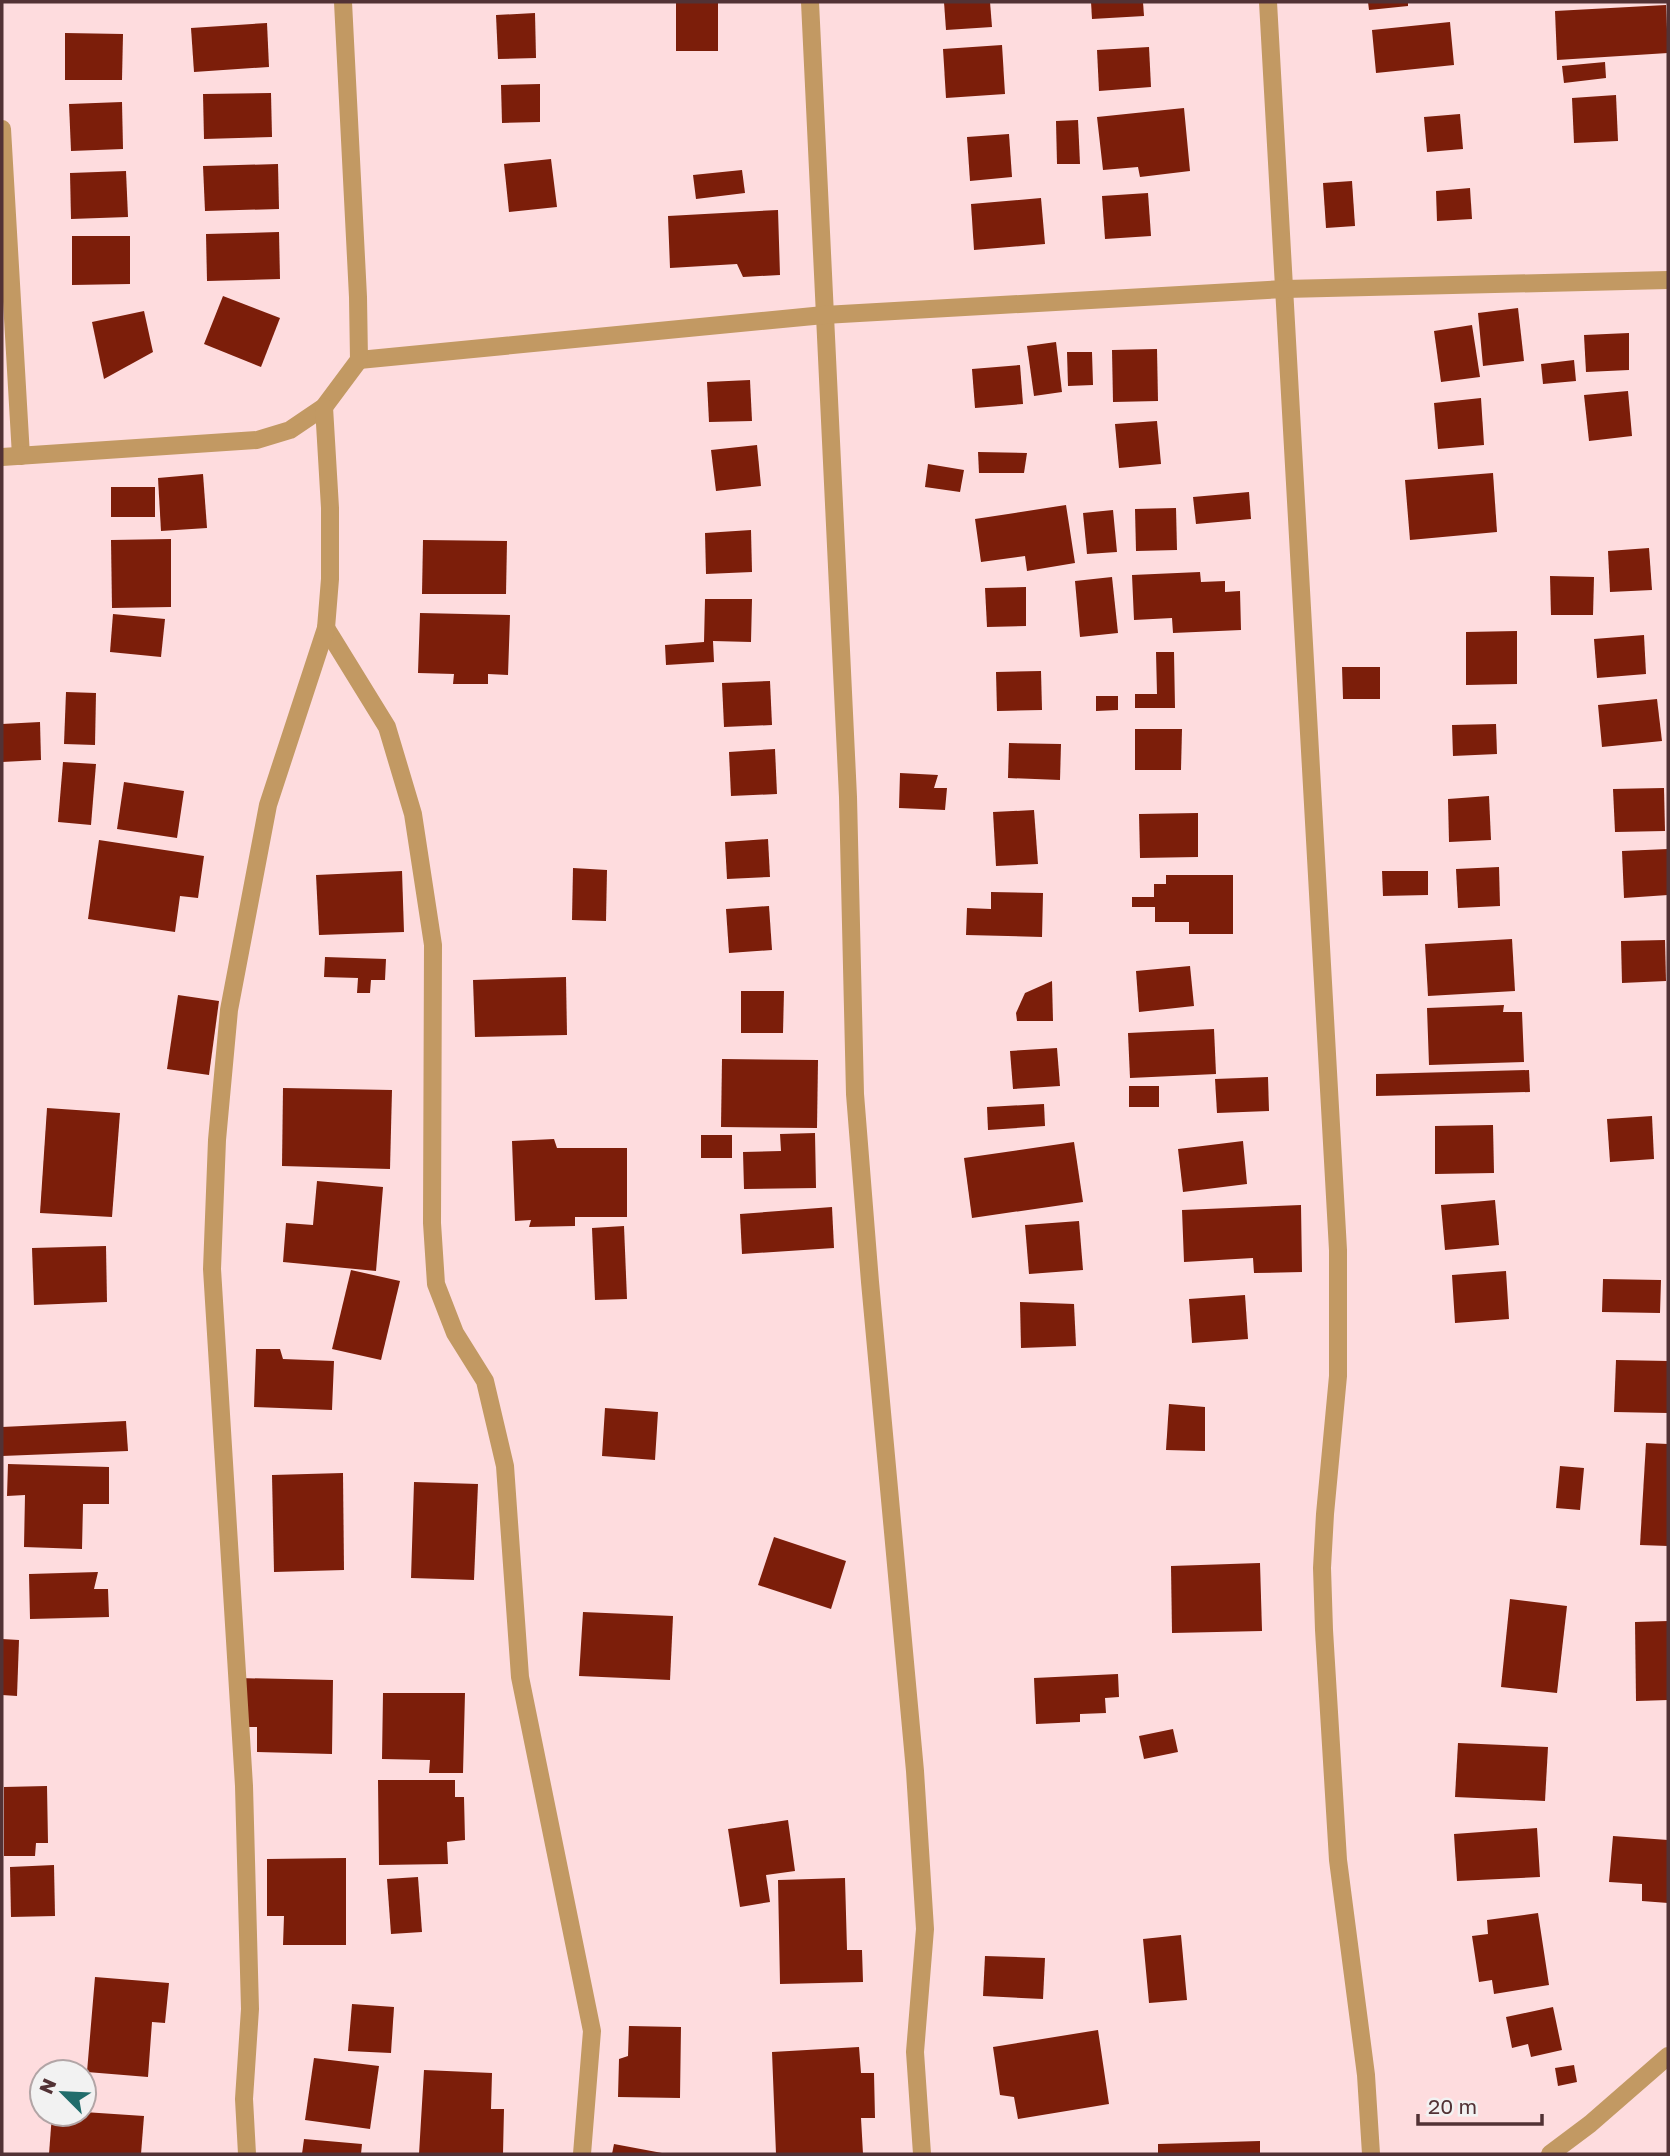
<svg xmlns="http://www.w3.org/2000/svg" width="1670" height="2156" font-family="'Golos Text',sans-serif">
<rect width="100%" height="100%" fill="#fedcde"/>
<g fill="#7c1e0a">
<rect x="676" y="2" width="42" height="49"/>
<polygon points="944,2 990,2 992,27 946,30"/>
<polygon points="1091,2 1143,2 1144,16 1092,19"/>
<polygon points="1368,2 1408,2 1408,6 1369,10"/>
<polygon points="1666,5 1668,53 1557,60 1555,11"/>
<polygon points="535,13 536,58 498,59 496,15"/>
<polygon points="1450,22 1454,65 1376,73 1372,30"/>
<polygon points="267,23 269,67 194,72 191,28"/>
<polygon points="65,33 123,34 122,80 65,80"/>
<polygon points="1002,45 1005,94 946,98 943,49"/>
<polygon points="1149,47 1151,87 1099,91 1097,50"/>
<polygon points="1605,62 1606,78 1564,83 1562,66"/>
<polygon points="540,84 540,122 502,123 501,85"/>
<polygon points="271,93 272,137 204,139 203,94"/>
<polygon points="1616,95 1618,141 1574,143 1572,98"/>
<polygon points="122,102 123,149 71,151 69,104"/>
<polygon points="1184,108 1190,171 1140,177 1138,167 1103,170 1097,117"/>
<polygon points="1460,114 1463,149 1427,152 1424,117"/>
<polygon points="1078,120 1080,164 1057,164 1056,121"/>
<polygon points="1009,134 1012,177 970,181 967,137"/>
<polygon points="551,159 557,207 509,212 504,164"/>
<polygon points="278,164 279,209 205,211 203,166"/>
<polygon points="742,170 745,193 696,199 693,175"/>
<polygon points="126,171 128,217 71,219 70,173"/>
<polygon points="1352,181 1355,226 1326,228 1323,183"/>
<polygon points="1470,188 1472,219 1437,221 1436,191"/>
<polygon points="1148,193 1151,236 1105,239 1102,196"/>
<polygon points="1041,198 1045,244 974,250 971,204"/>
<polygon points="778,210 780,275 743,277 737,264 670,268 668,216"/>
<polygon points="279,232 280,279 207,281 206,234"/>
<polygon points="72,236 130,236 130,284 72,285"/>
<polygon points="223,296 280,318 261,367 204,344"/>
<polygon points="1518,308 1524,361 1483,366 1478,313"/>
<polygon points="144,311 153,352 104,379 92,322"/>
<polygon points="1472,325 1480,377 1441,382 1434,331"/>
<polygon points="1629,333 1629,370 1586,372 1584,335"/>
<polygon points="1056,342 1062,392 1034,396 1027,346"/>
<polygon points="1157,349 1158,401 1113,402 1112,350"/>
<polygon points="1067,352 1092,352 1093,385 1068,386"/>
<polygon points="1574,360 1576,381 1543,384 1541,364"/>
<polygon points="1020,365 1023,404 975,408 972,369"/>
<polygon points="750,380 752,421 709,422 707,382"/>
<polygon points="1628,391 1632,436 1589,441 1584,395"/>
<polygon points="1481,398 1484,445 1438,449 1434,403"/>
<polygon points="1157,421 1161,464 1119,468 1115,424"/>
<polygon points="757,445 761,486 716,491 711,450"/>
<polygon points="978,452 1027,453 1024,473 979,473"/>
<polygon points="928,464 964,470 960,492 925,487"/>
<polygon points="1493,473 1497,532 1410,540 1405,480"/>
<polygon points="203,474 207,528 161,531 158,478"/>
<rect x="111" y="487" width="44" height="30"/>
<polygon points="1249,492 1251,519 1196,524 1193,497"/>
<polygon points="1066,505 1075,563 1027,571 1025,556 981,562 975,519"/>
<polygon points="1176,508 1177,550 1136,551 1135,509"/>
<polygon points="1113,510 1117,552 1087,554 1083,513"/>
<polygon points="751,530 752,572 706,574 705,533"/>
<polygon points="171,539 171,607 112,608 111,540"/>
<polygon points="423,540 507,541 506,594 422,594"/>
<polygon points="1649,548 1652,590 1610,592 1608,551"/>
<polygon points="1200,572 1201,582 1225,581 1225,592 1240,591 1241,630 1173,633 1172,618 1134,620 1132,575"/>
<polygon points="1550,576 1594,577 1593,615 1551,615"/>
<polygon points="1112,577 1118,633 1080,637 1075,581"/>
<polygon points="1026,587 1026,626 987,627 985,588"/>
<polygon points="705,599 752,599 751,642 713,641 714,662 666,665 665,645 704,642"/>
<polygon points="420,613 510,615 508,675 488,674 488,684 453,684 454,674 418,673"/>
<polygon points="113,614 165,619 161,657 110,652"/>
<polygon points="1517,631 1517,684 1466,685 1466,632"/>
<polygon points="1644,635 1646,674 1597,678 1594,639"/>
<polygon points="1156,652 1174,652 1175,708 1135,708 1135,694 1157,694"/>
<polygon points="1342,667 1380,667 1380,699 1343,699"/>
<polygon points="1041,671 1042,710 997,711 996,672"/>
<polygon points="770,681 772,725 724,727 722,683"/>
<polygon points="66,692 96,693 95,745 64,744"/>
<polygon points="1096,696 1118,696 1118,710 1096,711"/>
<polygon points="1657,699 1662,741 1602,747 1598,705"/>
<polygon points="40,722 41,760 2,762 2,724"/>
<polygon points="1496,724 1497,754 1453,756 1452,725"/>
<polygon points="1135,729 1182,729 1181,770 1135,770"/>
<polygon points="1009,743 1061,744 1060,780 1008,778"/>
<polygon points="775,749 777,794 731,796 729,752"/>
<polygon points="63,762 96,764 91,825 58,822"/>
<polygon points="900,773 938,775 934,788 947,788 945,810 899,808"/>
<polygon points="124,782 184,791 177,838 117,829"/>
<polygon points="1664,788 1665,831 1615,832 1613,789"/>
<polygon points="1489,796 1491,840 1449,842 1448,799"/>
<polygon points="1034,810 1038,864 996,866 993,812"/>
<polygon points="1198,813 1198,857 1140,858 1139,814"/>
<polygon points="768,839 770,877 727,879 725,842"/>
<polygon points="99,840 204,856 198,898 180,896 175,932 88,919"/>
<polygon points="1668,849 1668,895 1624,898 1622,851"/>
<polygon points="1499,867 1500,906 1458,908 1456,869"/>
<polygon points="573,868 607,870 606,921 572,920"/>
<polygon points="402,871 404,932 319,935 316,875"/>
<polygon points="1382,871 1428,871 1428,895 1383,896"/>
<polygon points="1166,875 1233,875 1233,934 1189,934 1189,922 1155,922 1155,907 1132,907 1132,897 1154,897 1154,884 1166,884"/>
<polygon points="991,892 1043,893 1042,937 966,935 967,908 991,909"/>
<polygon points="769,906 772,950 729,953 726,909"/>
<polygon points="1512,939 1515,991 1428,996 1425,944"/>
<polygon points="1665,940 1666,981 1622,983 1621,941"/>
<polygon points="325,957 386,959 385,980 371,980 370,993 357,993 358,978 324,977"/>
<polygon points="1190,966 1194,1006 1139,1012 1136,971"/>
<polygon points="566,977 567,1035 475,1037 473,980"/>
<polygon points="1052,981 1053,1021 1017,1021 1016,1013 1025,993"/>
<polygon points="741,991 784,991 783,1033 741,1033"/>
<polygon points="178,995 219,1001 209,1075 167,1069"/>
<polygon points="1504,1005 1503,1012 1522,1012 1524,1062 1429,1065 1427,1008"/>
<polygon points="1214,1029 1216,1074 1130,1078 1128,1033"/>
<polygon points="1057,1048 1060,1086 1013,1089 1010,1051"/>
<polygon points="722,1059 818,1060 817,1128 721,1127"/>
<polygon points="1529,1070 1530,1092 1376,1096 1376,1074"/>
<polygon points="1268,1077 1269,1111 1217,1113 1215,1079"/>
<rect x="1129" y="1086" width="30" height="21"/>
<polygon points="283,1088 392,1090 390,1169 282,1166"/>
<polygon points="1044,1104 1045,1126 988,1130 987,1107"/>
<polygon points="47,1108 120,1113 112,1217 40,1213"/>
<polygon points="1652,1116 1654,1159 1610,1162 1607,1119"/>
<polygon points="1493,1125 1494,1173 1435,1174 1435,1126"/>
<polygon points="815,1133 816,1188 744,1189 743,1152 781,1151 780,1134"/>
<rect x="701" y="1135" width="31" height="23"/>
<polygon points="554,1139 557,1148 627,1148 627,1217 575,1217 575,1226 529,1227 531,1220 515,1221 512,1141"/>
<polygon points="1243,1141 1247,1184 1183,1192 1178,1149"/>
<polygon points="1074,1142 1083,1202 972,1218 964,1158"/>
<polygon points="317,1181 383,1187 376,1271 283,1262 286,1223 313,1225"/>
<polygon points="1495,1200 1499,1245 1445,1250 1441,1205"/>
<polygon points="1301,1205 1302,1272 1254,1273 1253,1258 1184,1262 1182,1210"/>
<polygon points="832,1207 834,1248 742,1254 740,1214"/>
<polygon points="1079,1221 1083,1270 1029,1274 1025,1225"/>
<polygon points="624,1226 627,1299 595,1300 592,1228"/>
<polygon points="106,1246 107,1302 34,1305 32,1248"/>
<polygon points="351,1270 400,1281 381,1360 332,1349"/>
<polygon points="1506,1271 1509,1319 1455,1323 1452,1275"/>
<polygon points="1603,1279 1661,1280 1660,1313 1602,1312"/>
<polygon points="1245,1295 1248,1339 1192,1343 1189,1299"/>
<polygon points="1020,1302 1074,1304 1076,1346 1021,1348"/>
<polygon points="256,1349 280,1349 283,1359 334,1361 332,1410 254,1407"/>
<polygon points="1616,1360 1668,1361 1668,1413 1614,1412"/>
<polygon points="1169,1404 1205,1407 1205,1451 1166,1450"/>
<polygon points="605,1408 658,1412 655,1460 602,1456"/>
<polygon points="126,1421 128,1451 2,1456 2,1427"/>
<polygon points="1646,1443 1668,1444 1668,1546 1640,1545"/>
<polygon points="8,1464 109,1467 109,1504 83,1504 82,1549 24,1547 25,1495 7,1496"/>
<polygon points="1560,1466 1584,1468 1580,1510 1556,1508"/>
<polygon points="343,1473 344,1570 274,1572 272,1475"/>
<polygon points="414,1482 478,1484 474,1580 411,1578"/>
<polygon points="774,1537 846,1561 831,1609 758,1585"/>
<polygon points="1260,1563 1262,1631 1172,1633 1171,1566"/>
<polygon points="98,1572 94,1589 108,1589 109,1617 30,1619 29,1574"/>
<polygon points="1510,1599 1567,1606 1557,1693 1501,1687"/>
<polygon points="583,1612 673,1616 670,1680 579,1676"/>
<polygon points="1668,1621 1668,1700 1636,1701 1635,1622"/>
<polygon points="2,1639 19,1640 17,1696 2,1695"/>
<polygon points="1118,1674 1119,1697 1105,1698 1106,1713 1080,1714 1080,1722 1036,1724 1034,1678"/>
<polygon points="238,1678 333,1680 332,1754 257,1752 257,1727 237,1727"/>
<polygon points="383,1693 465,1693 463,1773 429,1773 430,1760 382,1759"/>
<polygon points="1173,1729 1178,1752 1144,1759 1139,1736"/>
<polygon points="1458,1743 1548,1747 1545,1801 1455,1797"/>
<polygon points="378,1780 455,1780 455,1797 464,1797 465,1840 447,1842 448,1864 379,1865"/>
<polygon points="47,1786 48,1843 36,1843 35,1856 4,1856 4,1787"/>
<polygon points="788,1820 795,1871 766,1875 770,1902 740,1907 728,1829"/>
<polygon points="1537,1828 1540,1877 1457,1881 1454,1834"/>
<polygon points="1613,1836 1668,1840 1668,1903 1642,1901 1642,1884 1609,1882"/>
<polygon points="346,1858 346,1945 283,1945 284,1916 267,1916 267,1859"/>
<polygon points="54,1865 55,1916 11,1917 10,1867"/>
<polygon points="418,1877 422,1932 391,1934 387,1879"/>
<polygon points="845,1878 847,1950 862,1950 863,1982 780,1984 778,1880"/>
<polygon points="1538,1913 1549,1985 1494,1994 1492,1980 1479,1982 1472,1936 1488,1934 1487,1920"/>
<polygon points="1181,1935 1187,2000 1149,2003 1143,1939"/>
<polygon points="985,1956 1045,1958 1043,1999 983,1996"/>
<polygon points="95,1977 169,1983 165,2023 152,2022 148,2077 87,2072"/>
<polygon points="352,2004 394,2007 391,2053 348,2051"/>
<polygon points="1553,2007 1562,2050 1531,2057 1528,2044 1512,2048 1506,2017"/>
<polygon points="629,2026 681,2027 680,2098 618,2097 619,2059 628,2056"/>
<polygon points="1098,2030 1109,2104 1018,2119 1014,2097 1000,2095 993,2047"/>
<polygon points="859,2047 861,2073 874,2073 875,2118 861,2118 863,2154 776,2154 772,2052"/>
<polygon points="314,2058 379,2066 370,2129 305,2120"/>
<polygon points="1574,2065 1577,2082 1558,2086 1555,2068"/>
<polygon points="424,2070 492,2073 491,2109 504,2109 503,2154 419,2154"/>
<polygon points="84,2112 144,2116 141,2154 49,2154 52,2114"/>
<polygon points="304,2139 362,2144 361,2154 302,2154"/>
<polygon points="1260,2141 1260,2154 1158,2154 1158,2144"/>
<polygon points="614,2144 662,2153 662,2154 612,2154"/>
</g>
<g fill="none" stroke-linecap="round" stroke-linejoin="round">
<g stroke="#c29963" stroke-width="18">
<polyline points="810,2 848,797 855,1094 870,1282 915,1771 925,1929 915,2052 922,2154"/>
<polyline points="1268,2 1338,1250 1338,1376 1325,1514 1322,1568 1324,1630 1338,1860 1366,2075 1371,2154"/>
<polyline points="2,129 21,456"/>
<polyline points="359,360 824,315 1285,289 1668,280"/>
<polyline points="2,457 257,440 290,430 324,407 359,360 358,297 343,2"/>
<polyline points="326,628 387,727 413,814 433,945 432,1223 436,1284 455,1333 485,1381 505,1466 520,1677 592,2031 582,2154"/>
<polyline points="247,2154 244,2099 250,2009 244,1786 212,1269 217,1140 229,1010 268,805 326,628 330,579 330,508 324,407"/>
<polyline points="1550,2154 1590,2124 1668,2056"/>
</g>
</g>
<rect width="1670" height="2156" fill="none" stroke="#523235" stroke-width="7"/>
<g transform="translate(63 2093) rotate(294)"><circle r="33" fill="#f2f2f2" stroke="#b2a5a6" stroke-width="2"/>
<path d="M0-5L12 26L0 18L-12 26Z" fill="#216d6c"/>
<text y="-10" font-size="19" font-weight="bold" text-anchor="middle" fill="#523235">N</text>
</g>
<path d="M1418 2114v10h124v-10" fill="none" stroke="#523235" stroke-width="3.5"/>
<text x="1428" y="2114" font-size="21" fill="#523235" stroke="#f2f2f2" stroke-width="5" paint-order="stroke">20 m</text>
</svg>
